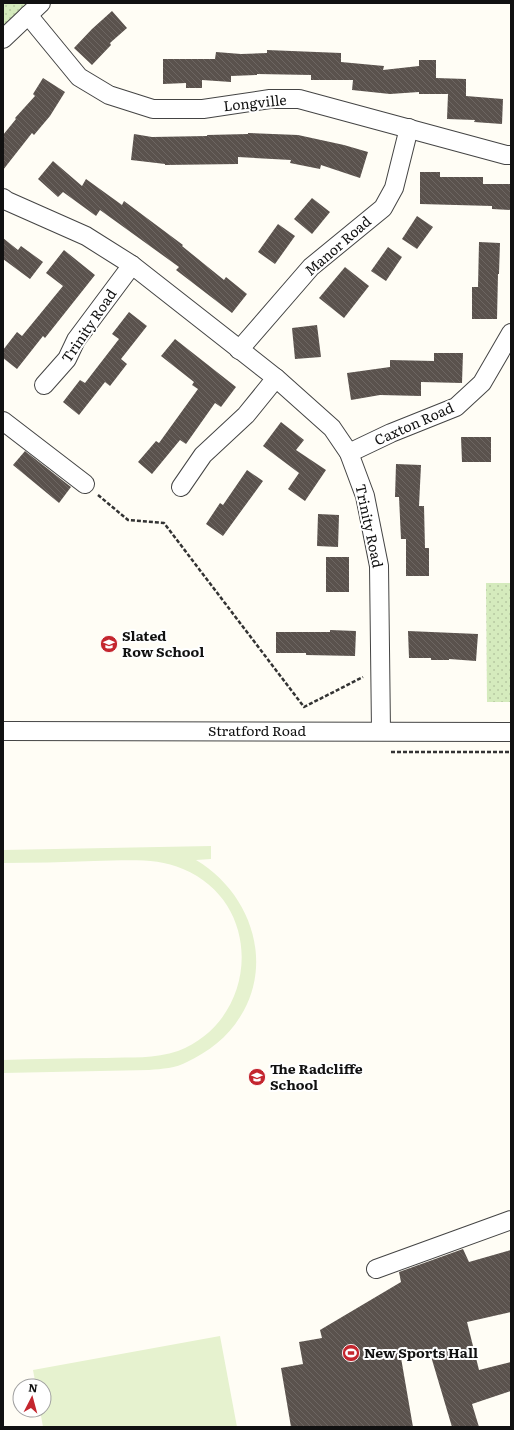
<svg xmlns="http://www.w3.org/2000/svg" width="514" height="1430" font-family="Literata,serif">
<defs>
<pattern id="park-dots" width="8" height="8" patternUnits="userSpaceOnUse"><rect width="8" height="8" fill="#d5ebbd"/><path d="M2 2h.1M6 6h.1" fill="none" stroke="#b6c8a1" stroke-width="1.8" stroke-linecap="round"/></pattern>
<pattern id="building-back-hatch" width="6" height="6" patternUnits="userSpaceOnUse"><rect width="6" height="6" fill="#5a524d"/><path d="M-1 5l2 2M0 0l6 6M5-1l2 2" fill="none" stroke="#6d6662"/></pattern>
</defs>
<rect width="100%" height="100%" fill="#fffdf5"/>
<g fill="url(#park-dots)">
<polygon points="3,3 30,3 3,27"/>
<polygon points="486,583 511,583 511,702 487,702"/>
</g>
<g fill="#e6f2cf">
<path d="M211,846v13l-15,1c54,32 79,102 44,157 -12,20 -32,35 -53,45 -11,6 -25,7 -38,8l-146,3v-13c34,-1 69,-2 103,-2 24,-1 49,1 72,-7 81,-31 87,-148 5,-182 -28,-12 -59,-8 -89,-8 -30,1 -61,2 -91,2v-13z"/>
<polygon points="220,1336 237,1427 43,1427 40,1410 44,1410 44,1386 36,1386 33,1370"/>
</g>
<g fill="url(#building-back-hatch)">
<polygon points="112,11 127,28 110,43 111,45 92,65 74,48 92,29"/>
<polygon points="267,50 341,53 341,62 384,66 383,70 419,66 419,60 436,60 436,78 466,79 466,96 503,99 502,124 474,122 475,120 447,119 448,94 419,94 419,92 390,94 352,90 353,80 311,80 311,75 257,74 257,75 231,76 231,82 202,80 202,88 186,88 186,83 163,84 163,59 215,59 216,52 241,54 267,53"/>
<polygon points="43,78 65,92 50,116 34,135 32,133 3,170 3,135 16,119 15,118 35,96 33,94"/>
<polygon points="248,133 298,135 344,145 368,152 360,178 321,165 320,169 290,163 291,160 238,157 238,164 165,165 165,164 131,160 134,134 152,137 207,136 207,135 248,134"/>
<polygon points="53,161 82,186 86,179 122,205 124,201 183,245 182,246 224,280 226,277 247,294 232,313 176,270 179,267 100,210 96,216 63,192 58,197 38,179"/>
<polygon points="420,172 440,172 440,177 483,177 483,184 511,184 511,210 492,209 492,206 420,204"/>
<polygon points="312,198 330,212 312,234 294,219"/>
<polygon points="417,216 433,227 417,249 402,239"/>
<polygon points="278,224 295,236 275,264 258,252"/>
<polygon points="3,238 18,250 21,246 43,262 30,279 3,259"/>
<polygon points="479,242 500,243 499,274 498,274 497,319 472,319 472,287 478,287"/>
<polygon points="388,247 402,257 386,281 371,271"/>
<polygon points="64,250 95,275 45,338 43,336 17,369 3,358 3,350 17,332 22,336 63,286 46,273"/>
<polygon points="345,267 369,286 344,318 319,298"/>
<polygon points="129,312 147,326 121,359 127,364 110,386 105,382 79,415 63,402 80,380 85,383 119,339 112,334"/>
<polygon points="317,325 321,357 295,359 292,328"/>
<polygon points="175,339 236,387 221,407 215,403 186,444 180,440 152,474 138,462 156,441 159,443 198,389 192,385 194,382 161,356"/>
<polygon points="434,353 463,353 462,383 421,382 421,396 380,395 351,400 347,373 390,367 390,360 434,361"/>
<polygon points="281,422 304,440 296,450 326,470 305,501 288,489 299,473 263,446"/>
<polygon points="461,437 491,437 491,462 462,462"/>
<polygon points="25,451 71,487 59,503 13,465"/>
<polygon points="396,464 421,465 419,506 424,506 425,548 429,548 429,576 406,576 406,539 401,539 399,497 395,497"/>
<polygon points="247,470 263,481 223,536 206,524 220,503 223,505"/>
<polygon points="318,514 339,515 338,547 317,546"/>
<rect x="326" y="557" width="23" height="35"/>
<polygon points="330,630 356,631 355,656 306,655 306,653 276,653 276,632 330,632"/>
<polygon points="408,631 478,634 476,661 449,659 449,660 431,660 431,658 409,658"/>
<polygon points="463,1249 469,1262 511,1250 511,1312 467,1322 479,1370 511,1362 511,1391 472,1404 479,1427 452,1427 430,1353 400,1352 413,1427 291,1427 281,1368 303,1364 299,1342 322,1338 320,1330 401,1282 399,1272"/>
</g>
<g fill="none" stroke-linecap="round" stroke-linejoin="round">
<defs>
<g id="minor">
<polyline points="28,15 79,77 109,95 153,109 203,109 270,99 299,99 506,155 511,155"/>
<polyline points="3,39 41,3"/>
<polyline points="3,198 7,201 86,236 132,265 276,378 332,428 349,453 365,496 379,566 381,731"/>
<polyline points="239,350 311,267 383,208 394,188 409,128"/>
<polyline points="44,385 67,359 76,340 132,265"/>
<polyline points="3,421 85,484"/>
<polyline points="349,453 391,433 456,407 482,383 511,333"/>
<polyline points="181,487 203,455 246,415 276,378"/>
<polyline points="3,731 511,732"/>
<polyline points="376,1269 511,1220"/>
</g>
</defs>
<use href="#minor" stroke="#444" stroke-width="20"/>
<g stroke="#333" stroke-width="2.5" stroke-dasharray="4 2" stroke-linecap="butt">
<polyline points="98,495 128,520 164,523 304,707 363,677"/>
<polyline points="391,752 511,752"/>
</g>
<use href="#minor" stroke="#fff" stroke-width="18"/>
</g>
<defs>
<symbol id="school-disc" viewBox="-11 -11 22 22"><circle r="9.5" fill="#c4262e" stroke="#fff"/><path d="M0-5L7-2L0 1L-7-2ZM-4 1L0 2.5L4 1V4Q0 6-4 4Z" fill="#fff"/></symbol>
<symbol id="stadium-disc" viewBox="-11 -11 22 22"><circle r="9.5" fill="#c4262e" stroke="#fff"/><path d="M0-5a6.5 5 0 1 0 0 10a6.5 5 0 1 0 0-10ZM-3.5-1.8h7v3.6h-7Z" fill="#fff"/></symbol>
</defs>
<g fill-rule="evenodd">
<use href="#school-disc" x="99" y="634" width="20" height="20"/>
<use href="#school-disc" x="247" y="1067" width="20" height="20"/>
<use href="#stadium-disc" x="341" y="1343" width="20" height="20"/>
</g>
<g text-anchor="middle" stroke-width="4" stroke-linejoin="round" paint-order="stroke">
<g font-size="14" fill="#111" stroke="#fff">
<text transform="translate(255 103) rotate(-6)" y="5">Longville</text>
<text transform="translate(338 246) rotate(-41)" y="5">Manor Road</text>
<text transform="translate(89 326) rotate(-56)" y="5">Trinity Road</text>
<text transform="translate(414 424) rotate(-24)" y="5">Caxton Road</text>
<text transform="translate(369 526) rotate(78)" y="5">Trinity Road</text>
<text x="257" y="736">Stratford Road</text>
</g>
<g font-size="14" font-weight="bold" fill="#111" stroke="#fff" text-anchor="start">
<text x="122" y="641">Slated<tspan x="122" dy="16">Row School</tspan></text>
<text x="270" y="1074">The Radcliffe<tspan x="270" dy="16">School</tspan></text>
<text x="364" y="1358">New Sports Hall</text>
</g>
</g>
<rect width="514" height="1430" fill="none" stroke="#111111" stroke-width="8"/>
<g transform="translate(32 1398) rotate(6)"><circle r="19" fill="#ffffff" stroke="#a0a0a0"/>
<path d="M0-3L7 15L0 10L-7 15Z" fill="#c4262e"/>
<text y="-6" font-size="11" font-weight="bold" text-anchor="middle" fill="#111111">N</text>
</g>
</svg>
